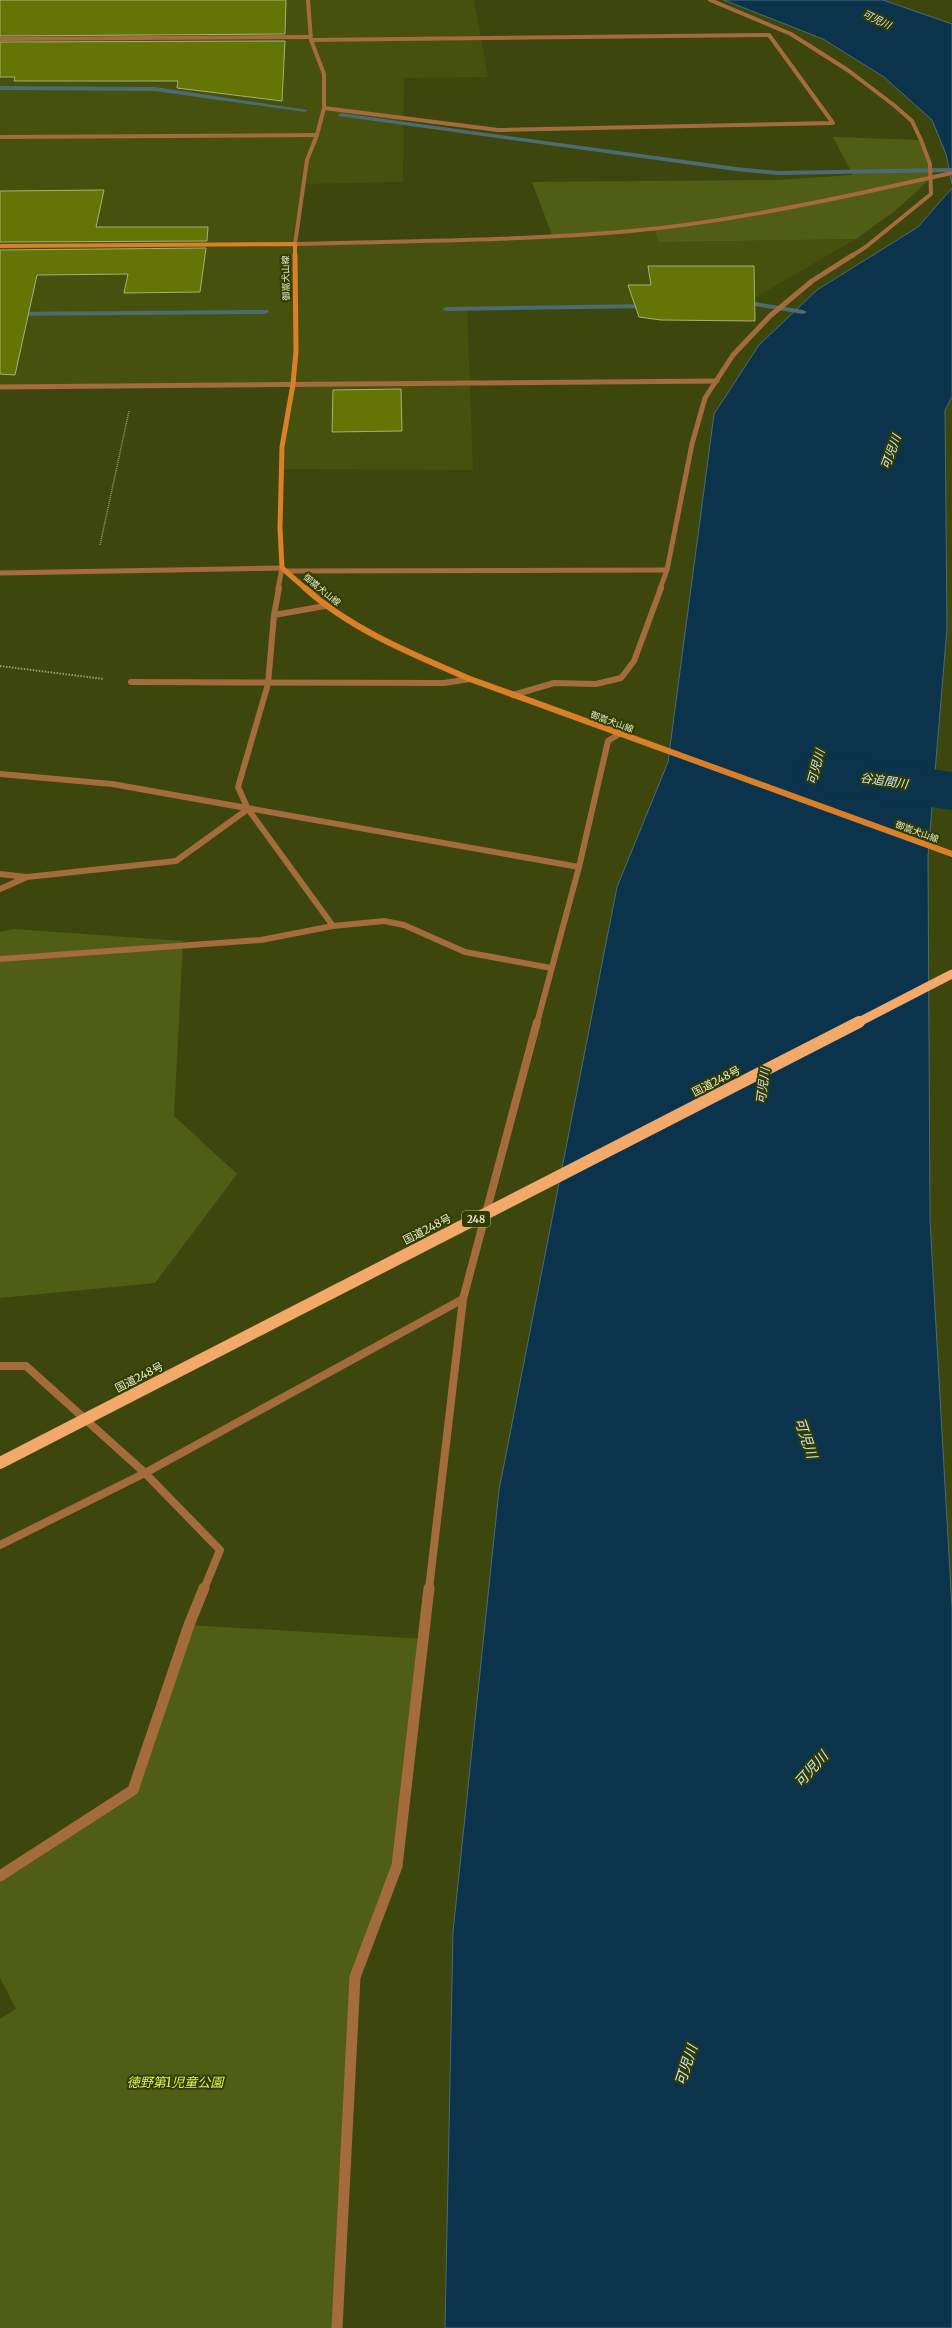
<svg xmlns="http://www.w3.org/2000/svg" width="952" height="2328" font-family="Merriweather,'Noto Sans JP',serif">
<rect width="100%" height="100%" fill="#3d470d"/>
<polygon fill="#45510c" points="0,0 474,0 488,77 404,78 403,182 303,184 295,243 479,239 653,228 659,242 856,239 744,304 467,307 473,470 282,469 293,385 0,387"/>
<g fill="#505d15">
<polygon points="833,137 921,140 932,177 895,211 856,239 659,242 653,228 552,235 532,182 778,180 853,175"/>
<polygon points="14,929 183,941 174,1116 237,1174 155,1283 0,1298 0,932"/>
<polygon points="189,1625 425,1639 397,1866 355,1977 337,2328 0,2328 0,2019 16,2009 0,1978 0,1876 133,1790"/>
</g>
<g fill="#0b344c" stroke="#4c6b73">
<polygon points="724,0 883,0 952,24 952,184 946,154 932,120 884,77 823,39"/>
<polygon points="952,188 952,397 945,410 947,628 928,856 930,1220 952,1609 952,2328 445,2328 453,1932 499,1490 617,887 668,762 714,414 759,345 817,290 918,227"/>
</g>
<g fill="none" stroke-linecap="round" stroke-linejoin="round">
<g fill="#4c6b73" fill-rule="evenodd">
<polygon points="0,86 155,87 308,110 305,112 155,91 0,90"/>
<polygon points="340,113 736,167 778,171 952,168 952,172 778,175 736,171 338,116"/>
<polygon points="755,302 803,310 807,312 803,314 755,306 737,307 733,305 737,303"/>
<polygon points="653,304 657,306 656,308 446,311 442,309 446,307"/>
<polygon points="268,310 269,312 265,314 0,316 0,312"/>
</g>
<polygon fill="#0b344c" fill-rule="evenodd" points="825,754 952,772 952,810 825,792 803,786 793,773 803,760"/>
</g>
<g fill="#647505" stroke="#a5b279">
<polygon points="0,0 286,0 285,34 0,36"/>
<polygon points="285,41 282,101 177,88 178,81 14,81 15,77 0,77 0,42"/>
<polygon points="104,190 96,227 208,227 207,241 0,242 0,191"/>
<polygon points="206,248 200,292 124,293 128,274 37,275 15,375 0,374 0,250"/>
<polygon points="648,266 754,266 755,321 661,320 639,317 628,285 651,285"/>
<polygon points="401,389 402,431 332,432 333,390"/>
</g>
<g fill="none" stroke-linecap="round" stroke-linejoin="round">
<polyline stroke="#949d72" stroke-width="1.5" stroke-dasharray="1 1" stroke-linecap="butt" points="100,545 129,411"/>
<polyline stroke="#949d72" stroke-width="2" stroke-dasharray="1.5 1.5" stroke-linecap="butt" points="0,666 104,679"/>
<g stroke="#a46b3c" stroke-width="4">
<polyline points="710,0 791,34 849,71 895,106 912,121 921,140 930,164 931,194 867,246 852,256"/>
<polyline points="311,40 769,35 833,123 498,130 324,108"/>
<polyline points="0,137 317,135"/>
</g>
<g stroke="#a46b3c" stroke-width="5">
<polyline points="0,387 717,381"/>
<polyline points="286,571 667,570"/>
<polyline points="0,573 282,568 278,589"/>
<polyline points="660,589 667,570 692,444 705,398 733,355 770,316 812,281 853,255"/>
</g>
<g stroke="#a46b3c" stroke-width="6">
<polyline points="325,606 274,615 268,684 238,787 248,809 333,926"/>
<polyline points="274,615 279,588"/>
<polyline points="131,682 444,683 470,679"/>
<polyline points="513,695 554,683 596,684 621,678 634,661 661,588"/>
<polyline points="0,774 112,784 579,867"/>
<polyline points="0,874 26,877"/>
<polyline points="0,889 27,877 176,861 248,809"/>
<polyline points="0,959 261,940 333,926 384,921 404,925 465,952 551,968"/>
<polyline points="537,1023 579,867 608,741 619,734"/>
</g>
<g stroke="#a46b3c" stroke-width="8">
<polyline points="0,1366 26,1366 145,1473 220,1550 204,1589"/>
<polyline points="0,1545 145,1473 463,1299"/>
<polyline points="429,1589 463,1299 537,1022"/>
</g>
<g stroke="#a46b3c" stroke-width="11">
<polyline points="0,1876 133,1790 189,1625 204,1588"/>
<polyline points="337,2328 355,1977 397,1866 429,1588"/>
</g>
<g stroke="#a46b3c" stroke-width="4">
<path d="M308,0l3,40 13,34v34l-7,27 -10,25 -12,84c112,-3 224,-3 336,-13 77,-7 154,-22 230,-38"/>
<polyline points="0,39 310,37"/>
</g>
<polyline stroke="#da8029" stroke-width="4" points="0,246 295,244 295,256"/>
<polyline stroke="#da8029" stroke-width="5" points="295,255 296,351 293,384 282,447 280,528 282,568 306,589"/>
<path stroke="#da8029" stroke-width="6" d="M305,588c47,42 107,66 165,91l482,175"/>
<polyline stroke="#a46b3c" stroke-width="4" points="861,193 952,173"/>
<polyline stroke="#f2a96a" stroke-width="9" points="857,1023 952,974"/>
<polyline stroke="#f2a96a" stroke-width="12" points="0,1463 859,1022"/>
</g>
<g text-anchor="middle" stroke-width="4" stroke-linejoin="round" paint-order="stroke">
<g font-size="9" fill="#e4eccf" stroke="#333c00">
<text transform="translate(286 278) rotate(-91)" y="3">御嵩犬山線</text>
<text transform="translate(322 590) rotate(39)" y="3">御嵩犬山線</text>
<text transform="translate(612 722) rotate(20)" y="3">御嵩犬山線</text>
<text transform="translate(917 832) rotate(20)" y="3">御嵩犬山線</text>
</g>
<g font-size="10" font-style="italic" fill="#cce5f8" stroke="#333c00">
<text transform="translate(877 19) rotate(26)" y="4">可児川</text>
</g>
<rect fill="#333c00" stroke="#afb791" stroke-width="1" x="462" y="1211" width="28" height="16" rx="3"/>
<g font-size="10" font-weight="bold" fill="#e4eccf">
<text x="476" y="1223">248</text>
</g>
<g font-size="11" fill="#e4eccf" stroke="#333c00">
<text transform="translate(716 1081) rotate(-27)" y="4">国道248号</text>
<text transform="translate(427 1229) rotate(-27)" y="4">国道248号</text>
<text transform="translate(139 1377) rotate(-27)" y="4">国道248号</text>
</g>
<g font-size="12" font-style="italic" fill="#cce5f8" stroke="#333c00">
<text transform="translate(891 452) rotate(-70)" y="4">可児川</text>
<text transform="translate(816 767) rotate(-75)" y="4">可児川</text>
<text transform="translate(884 781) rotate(8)" y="4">谷追間川</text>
<text transform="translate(763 1086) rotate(-83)" y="4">可児川</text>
</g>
<g font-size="13" font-style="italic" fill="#d7f554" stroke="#333c00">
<text x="175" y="2087">徳野第1児童公園</text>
</g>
<g font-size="14" font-style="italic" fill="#cce5f8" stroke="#333c00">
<text transform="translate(806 1438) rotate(71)" y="5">可児川</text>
<text transform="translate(811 1769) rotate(-48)" y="5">可児川</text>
<text transform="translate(686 2065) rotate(-72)" y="5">可児川</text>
</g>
</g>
</svg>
